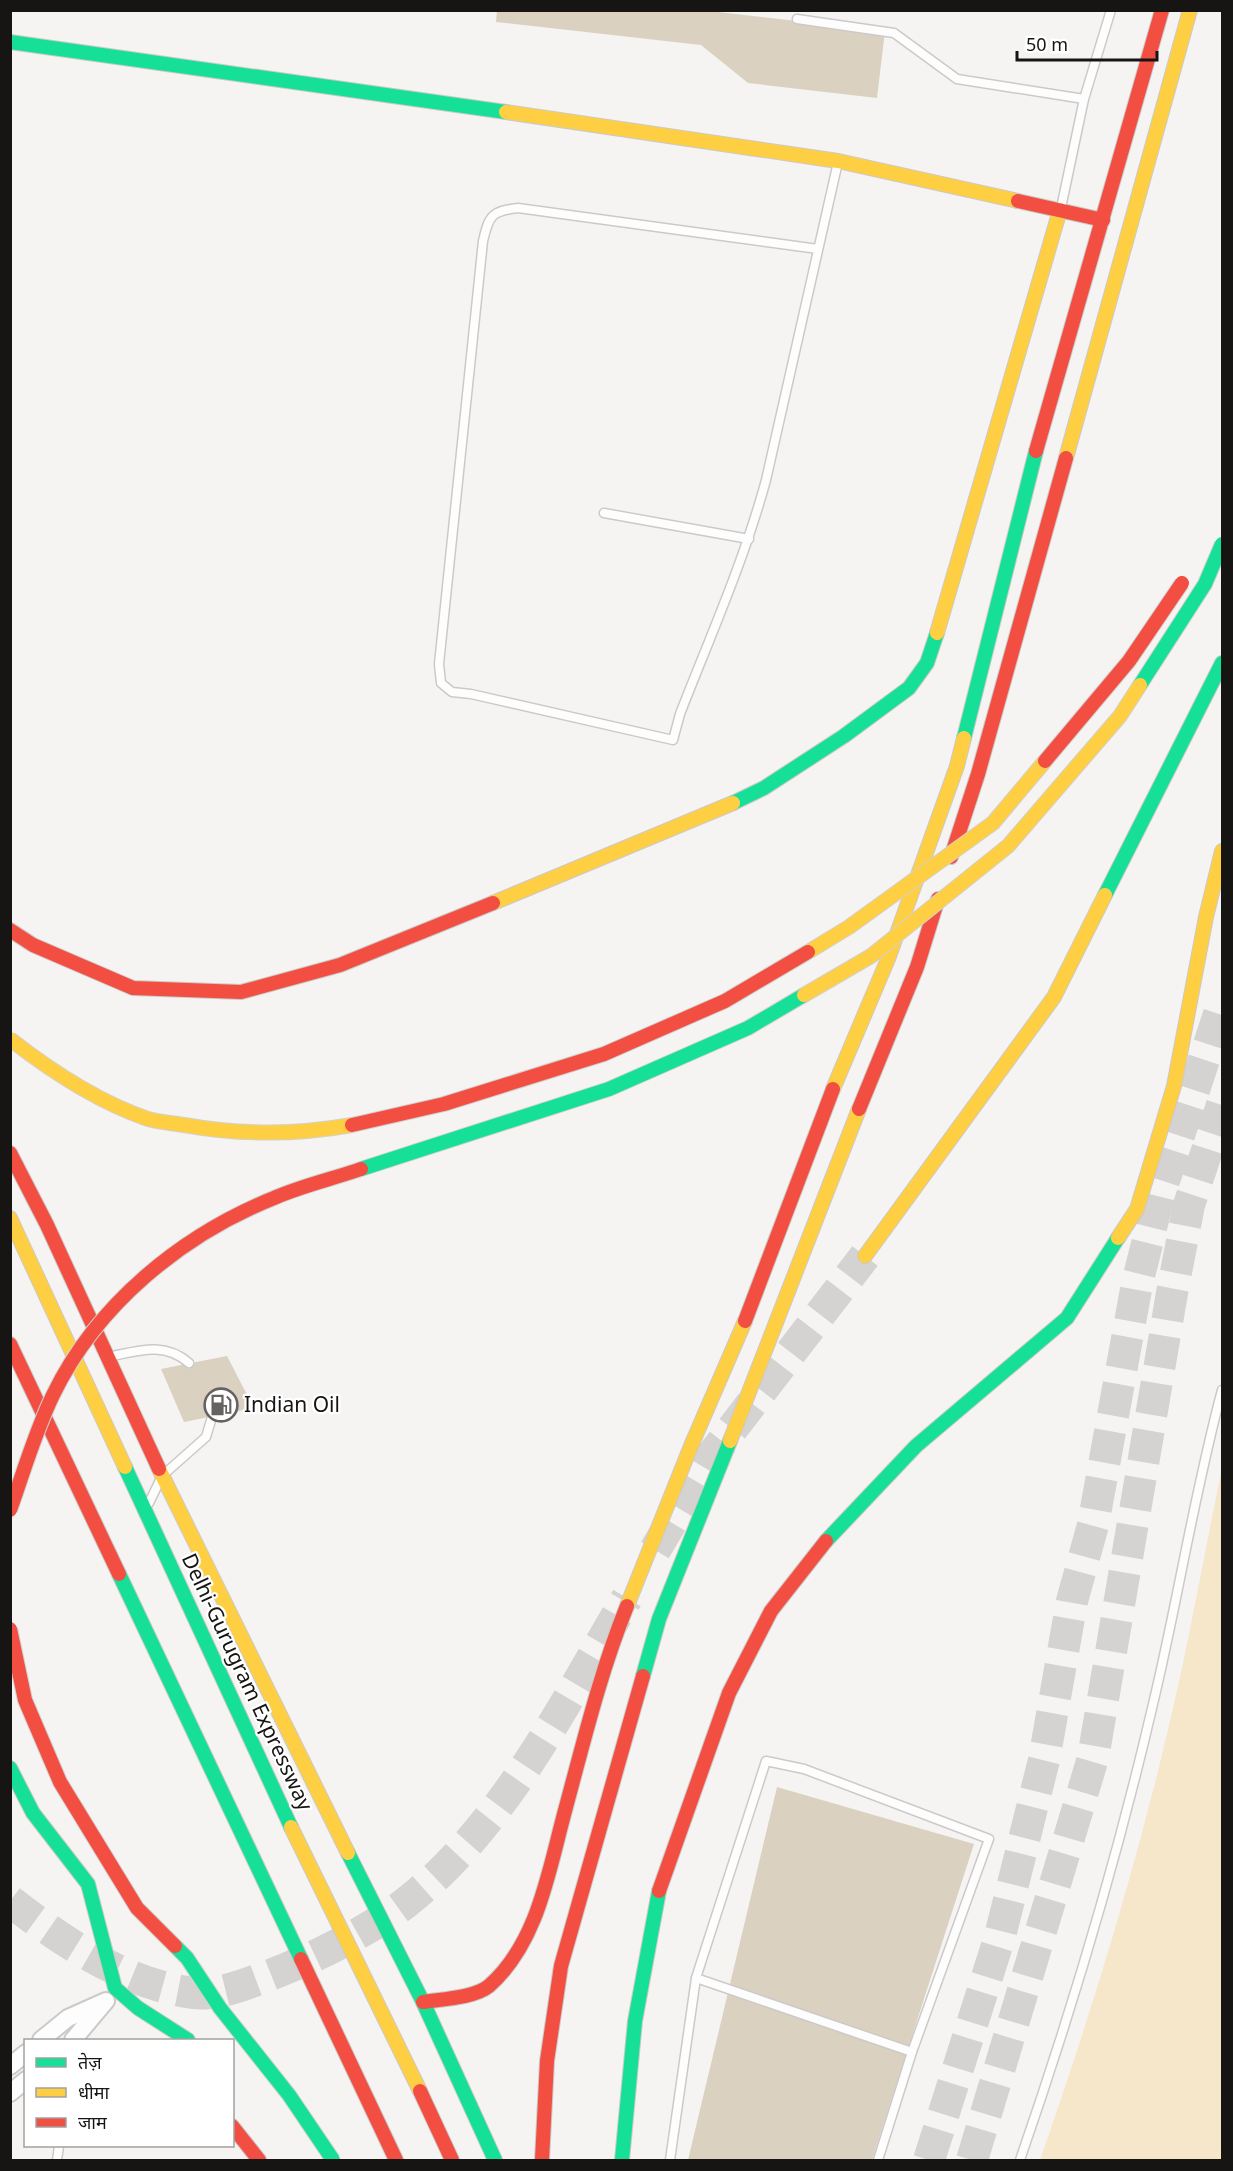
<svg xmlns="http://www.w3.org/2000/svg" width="1233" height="2171" font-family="'Noto Sans','Noto Sans Devanagari',sans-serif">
<rect width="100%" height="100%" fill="#f5f4f2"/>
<path fill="#f6e6ca" d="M1222,1468v692h-182c56,-160 106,-325 142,-492 14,-66 26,-133 40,-200z"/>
<g fill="#dbd1c1">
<polygon points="497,10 700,10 885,31 877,98 748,83 701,45 496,22"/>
<polygon points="227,1356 254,1408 184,1422 161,1369"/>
<polygon points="777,1787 974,1844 872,2160 688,2160"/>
</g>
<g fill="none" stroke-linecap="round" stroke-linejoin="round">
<g stroke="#d4d3d1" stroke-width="32" stroke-dasharray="32 16" stroke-linecap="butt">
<polyline points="655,1550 709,1459 865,1256"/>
<path d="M10,1901c53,41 116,84 184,92 25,4 68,-15 91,-24 37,-15 92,-43 123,-68 96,-76 157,-199 219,-303"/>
<polyline points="929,2160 1000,1936 1044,1760 1072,1601 1093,1525 1137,1284 1159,1196 1222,1005"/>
<polyline points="972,2160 1093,1758 1172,1293 1189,1205 1222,1105"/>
</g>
<defs>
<g id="lane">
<polyline points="797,19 894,33 957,79 1084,99"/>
<polyline points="1061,208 1084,99 1111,10"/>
<path d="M818,249l-300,-41c-26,3 -29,7 -35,33l-44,423 2,19 11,9 19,2 202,46 7,-26c30,-77 64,-153 86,-234l72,-318"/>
<polyline points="604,513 749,539"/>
<path d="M108,1357c30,-6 56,-16 81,6"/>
<polyline points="149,1503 162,1476 206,1437 212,1417"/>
<polyline points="696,1978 912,2052"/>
<polyline points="57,2160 59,2146"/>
<polyline points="670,2160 696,1978 766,1761 804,1769 989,1839 912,2052 878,2160"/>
<path d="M1020,2160c52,-150 97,-301 133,-456 25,-104 41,-210 69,-314"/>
</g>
<g id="street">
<polyline points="41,2040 68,2018 106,2001"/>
<polyline points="73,2040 104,2003"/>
<polyline points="10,2066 26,2053"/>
<polyline points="10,2093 26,2080"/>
</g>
<g id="fast">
<polyline points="10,42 506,112"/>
<polyline points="964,738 1036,451"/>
<polyline points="733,803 764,788 844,736 909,688 927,663 937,633"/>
<polyline points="1105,895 1222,663"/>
<polyline points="125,1467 291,1827"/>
<polyline points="826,1541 916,1446 1067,1318 1118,1238"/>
<polyline points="119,1574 301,1959"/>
<polyline points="643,1676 659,1619 730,1441"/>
<polyline points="10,1768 33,1813 88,1884 115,1988 138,2008 188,2040"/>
<polyline points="348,1853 423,2002 495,2160"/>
<polyline points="622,2160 635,2021 659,1891"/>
</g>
<g id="slow">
<polyline points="506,112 838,161 1018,201"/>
<polyline points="1066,458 1190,10"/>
<polyline points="937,633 1060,210"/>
<polyline points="493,903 733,803"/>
<polyline points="833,1089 888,959 957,766 964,738"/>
<polyline points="10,1218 125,1467"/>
<polyline points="1118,1238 1137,1209 1174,1086 1206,917 1222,851"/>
<polyline points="865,1256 1054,997 1105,895"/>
<polyline points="730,1441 859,1109"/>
<polyline points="159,1469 348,1853"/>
<polyline points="627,1606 691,1446 745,1321"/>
<polyline points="291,1827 420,2091"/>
</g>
<g id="jam">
<polyline points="1018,201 1103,220"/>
<polyline points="1036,451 1162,10"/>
<polyline points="951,857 978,774 1066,458"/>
<polyline points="10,930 33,945 133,988 241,992 340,965 493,903"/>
<polyline points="859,1109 917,967 938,899"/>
<polyline points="10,1153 47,1225 159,1469"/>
<polyline points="745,1321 833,1089"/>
<polyline points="10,1344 119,1574"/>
<polyline points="659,1891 729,1693 771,1611 826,1541"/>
<polyline points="301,1959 396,2160"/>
<path d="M423,2002c19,-3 51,-4 66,-16 50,-44 60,-118 77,-179 18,-67 35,-137 61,-201"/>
<polyline points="420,2091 452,2160"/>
<polyline points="232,2126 259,2160"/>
<polyline points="542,2160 547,2061 561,1966 643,1676"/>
</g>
</defs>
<use href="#lane" stroke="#cbcac8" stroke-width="11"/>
<use href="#street" stroke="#cbcac8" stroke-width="20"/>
<use href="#fast" stroke="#cbcac8" stroke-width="16"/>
<use href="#slow" stroke="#cbcac8" stroke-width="16"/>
<use href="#jam" stroke="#cbcac8" stroke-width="16"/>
<use href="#lane" stroke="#fefdfd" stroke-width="8"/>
<use href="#street" stroke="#fefdfd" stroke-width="16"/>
<use href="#fast" stroke="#16e098" stroke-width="14"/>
<use href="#slow" stroke="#ffcf43" stroke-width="14"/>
<use href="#jam" stroke="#f24e42" stroke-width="14"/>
<defs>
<g id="fast-bridge">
<polyline points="1140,685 1205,584 1222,544"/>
<polyline points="361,1169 609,1089 748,1028 804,995"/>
<polyline points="175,1946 187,1958 220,2008 289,2095 333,2160"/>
</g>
<g id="slow-bridge">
<polyline points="808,952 849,927 993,823 1045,761"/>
<polyline points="804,995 871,956 1008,846 1120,716 1140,685"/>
<path d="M10,1039c41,32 88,63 138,80 11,3 24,4 36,6 56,10 112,10 168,0"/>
</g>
<g id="jam-bridge">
<polyline points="1045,761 1129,661 1182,583"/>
<polyline points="352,1125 444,1104 604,1054 725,1001 808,952"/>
<path d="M10,1510c14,-39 25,-78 43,-115 44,-91 129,-160 221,-197 27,-12 58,-19 87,-29"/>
<polyline points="10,1629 25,1700 60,1782 137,1908 175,1946"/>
</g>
</defs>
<use href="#fast-bridge" stroke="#d1d1d0" stroke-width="16" stroke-linecap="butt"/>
<use href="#slow-bridge" stroke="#d1d1d0" stroke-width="16" stroke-linecap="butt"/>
<use href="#jam-bridge" stroke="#d1d1d0" stroke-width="16" stroke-linecap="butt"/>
<use href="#fast-bridge" stroke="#16e098" stroke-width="14"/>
<use href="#slow-bridge" stroke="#ffcf43" stroke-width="14"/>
<use href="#jam-bridge" stroke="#f24e42" stroke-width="14"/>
</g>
<defs>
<symbol id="fuel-ring" viewBox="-11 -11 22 22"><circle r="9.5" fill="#fff" stroke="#646362" stroke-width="1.5"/><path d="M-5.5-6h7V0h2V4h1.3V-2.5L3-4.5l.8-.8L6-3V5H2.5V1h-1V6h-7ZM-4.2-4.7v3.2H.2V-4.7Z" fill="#646362"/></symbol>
</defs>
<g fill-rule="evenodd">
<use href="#fuel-ring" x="202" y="1386" width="38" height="38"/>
</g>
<g text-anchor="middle" stroke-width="4.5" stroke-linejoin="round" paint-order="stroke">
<g font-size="21" fill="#161514" stroke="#fff" text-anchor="start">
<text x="244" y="1412">Indian Oil</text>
</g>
<g font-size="21" fill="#161514" stroke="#fff">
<text transform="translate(247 1682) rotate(65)" y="7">Delhi-Gurugram Expressway</text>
</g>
</g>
<rect width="1233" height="2171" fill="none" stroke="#161514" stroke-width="24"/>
<rect x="24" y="2039" width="210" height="108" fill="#ffffff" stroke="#a2a1a1" stroke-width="1.5"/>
<rect x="36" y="2058" width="30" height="9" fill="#16e098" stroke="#a2a1a1" stroke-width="1.5"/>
<text x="78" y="2069" font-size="18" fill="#161514">तेज़</text>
<rect x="36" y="2088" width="30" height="9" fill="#ffcf43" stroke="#a2a1a1" stroke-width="1.5"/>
<text x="78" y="2099" font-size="18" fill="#161514">धीमा</text>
<rect x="36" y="2118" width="30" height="9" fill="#f24e42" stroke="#a2a1a1" stroke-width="1.5"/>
<text x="78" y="2129" font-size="18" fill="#161514">जाम</text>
<path d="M1017 51v9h140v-9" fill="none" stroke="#161514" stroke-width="3"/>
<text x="1026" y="51" font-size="18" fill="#161514" stroke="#ffffff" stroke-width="4.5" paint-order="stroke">50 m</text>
</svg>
